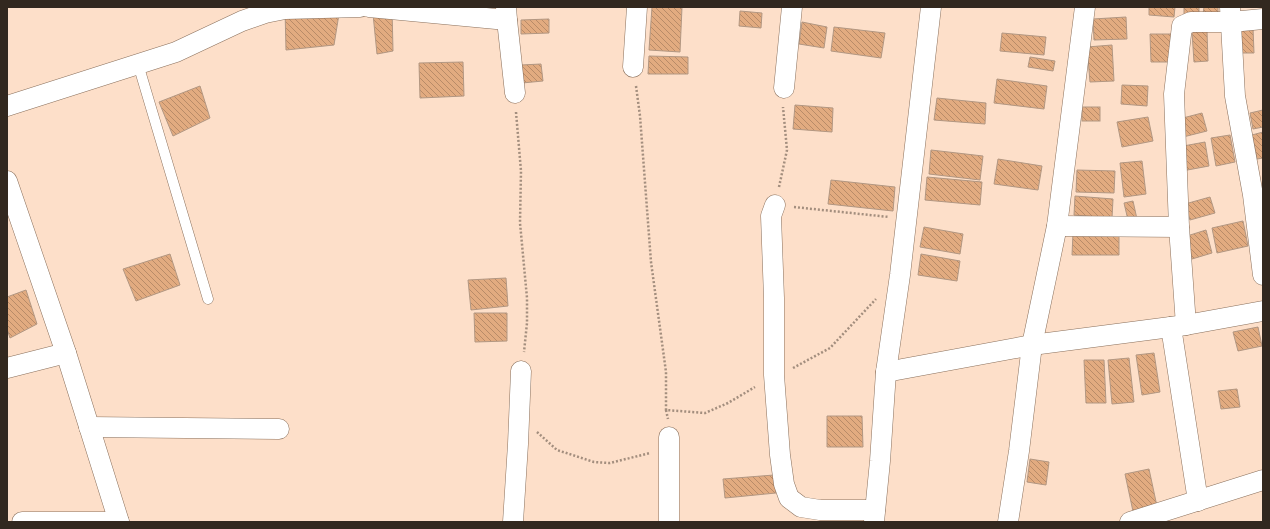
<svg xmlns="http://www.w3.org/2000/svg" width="1270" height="529" font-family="Rubik,sans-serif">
<defs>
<pattern id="building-back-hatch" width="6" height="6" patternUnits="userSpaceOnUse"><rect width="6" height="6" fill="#e2ab80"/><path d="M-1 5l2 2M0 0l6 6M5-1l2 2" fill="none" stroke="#b88b68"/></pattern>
</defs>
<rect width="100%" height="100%" fill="#fddfc9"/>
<g fill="url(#building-back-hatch)" stroke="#b29782">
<polygon points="652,7 682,7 680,52 649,50"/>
<polygon points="1149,7 1175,7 1174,17 1149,15"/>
<rect x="1184" y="7" width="15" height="12"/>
<polygon points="1204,7 1218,7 1218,15 1203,14"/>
<polygon points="285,9 339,14 334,45 286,50"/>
<polygon points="392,9 393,51 377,54 373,14"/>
<polygon points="740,11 762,13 761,28 739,26"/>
<polygon points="1126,17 1127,39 1094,40 1093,19"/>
<polygon points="549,19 549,33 521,34 521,20"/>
<polygon points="802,22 827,27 824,48 799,44"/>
<polygon points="834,27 885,33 881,58 831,51"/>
<polygon points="1253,28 1254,53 1237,53 1236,29"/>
<polygon points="1207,31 1208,61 1194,62 1192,32"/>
<polygon points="1002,33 1046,37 1044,55 1000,51"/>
<polygon points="1150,34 1174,34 1174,62 1151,62"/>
<polygon points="1112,45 1114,81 1090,82 1087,47"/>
<polygon points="649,56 688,57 688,74 648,74"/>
<polygon points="1030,57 1055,61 1053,71 1028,67"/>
<polygon points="463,62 464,96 420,98 419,63"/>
<polygon points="541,64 543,81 522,83 521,65"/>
<polygon points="997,79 1047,86 1044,109 994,103"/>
<polygon points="1122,85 1148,86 1147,106 1121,104"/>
<polygon points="200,86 210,118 173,136 159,102"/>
<polygon points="937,98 986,103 985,124 934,120"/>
<polygon points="795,105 833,108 832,132 793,129"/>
<rect x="1082" y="107" width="18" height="14"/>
<polygon points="1263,110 1263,127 1253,129 1250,113"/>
<polygon points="1202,113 1207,131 1183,137 1179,119"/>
<polygon points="1148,117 1153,141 1122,147 1117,122"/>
<polygon points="1263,132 1263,158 1257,159 1252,135"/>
<polygon points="1230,135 1235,162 1216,166 1211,138"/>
<polygon points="1205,142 1209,166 1182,171 1178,147"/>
<polygon points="931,150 983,156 980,180 929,174"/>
<polygon points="998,159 1042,166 1038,190 994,184"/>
<polygon points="1142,161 1146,194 1124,197 1120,163"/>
<polygon points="1077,170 1115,171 1114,193 1076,192"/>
<polygon points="927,177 982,182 980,205 925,200"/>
<polygon points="831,180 895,187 893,211 828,204"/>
<polygon points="1075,196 1113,199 1112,218 1074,215"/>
<polygon points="1210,197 1215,213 1190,220 1185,204"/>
<polygon points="1133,201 1137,219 1128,220 1124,203"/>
<polygon points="1243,221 1248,246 1217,253 1212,228"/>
<polygon points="924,227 963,234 960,254 920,247"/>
<polygon points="1206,230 1212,253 1192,259 1187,236"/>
<polygon points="1073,233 1119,233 1119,255 1072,255"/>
<polygon points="170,254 180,285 136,301 123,269"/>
<polygon points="921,254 960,261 957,281 918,275"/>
<polygon points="506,278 508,306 471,310 468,280"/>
<polygon points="26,290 37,324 10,338 7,329 7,297"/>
<polygon points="474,313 507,313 507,341 475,342"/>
<polygon points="1258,327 1262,346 1238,351 1233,332"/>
<polygon points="1154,353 1160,392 1142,395 1136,355"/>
<polygon points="1129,358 1134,402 1112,404 1108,360"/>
<polygon points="1084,360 1104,360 1106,403 1086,403"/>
<polygon points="1237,389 1240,407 1221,409 1218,391"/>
<polygon points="827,416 862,416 863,447 827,447"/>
<polygon points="1030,459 1049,462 1046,485 1027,482"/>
<polygon points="1149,469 1158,511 1134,516 1125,474"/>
<polygon points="774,475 776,493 725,498 723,479"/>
</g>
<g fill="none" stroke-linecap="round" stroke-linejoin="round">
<defs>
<polyline id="service" points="138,64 208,299"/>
<g id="minor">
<polyline points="369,7 507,20"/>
<polyline points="506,7 507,20 515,93"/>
<polyline points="931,7 900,275 886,372 1032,345 1186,325 1263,311"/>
<polyline points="1230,7 1235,96 1253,195 1263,275"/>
<polyline points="633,67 637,7"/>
<polyline points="784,88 792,7"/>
<polyline points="7,106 176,52 242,21 265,13 285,9 360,7"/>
<polyline points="7,181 66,353 119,522"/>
<polyline points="775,205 771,216 774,298 774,375 780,455 784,484 789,498 801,507 820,510 875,510"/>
<polyline points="1057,226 1179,227"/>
<polyline points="1186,325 1179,227 1174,94 1182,26 1191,22 1231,22 1263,19"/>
<polyline points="1171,327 1198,501"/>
<polyline points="7,368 66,353"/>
<polyline points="89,427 279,429"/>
<polyline points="669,437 669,522"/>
<polyline points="22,522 119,522"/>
<polyline points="513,522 518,444 521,371"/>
<polyline points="874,522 880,461 886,372"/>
<polyline points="1008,522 1019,451 1032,345 1057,226 1085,7"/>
<polyline points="1130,522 1263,480"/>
</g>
</defs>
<use href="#service" stroke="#8a705c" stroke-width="11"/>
<use href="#minor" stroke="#8a705c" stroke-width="21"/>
<g stroke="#a38e7e" stroke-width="2.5" stroke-dasharray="2 2" stroke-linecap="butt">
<polyline points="636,86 640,116 651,262 666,372 666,410 705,413 728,403 755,387"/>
<polyline points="516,112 521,171 520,223 527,298 527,323 524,352"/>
<polyline points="779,187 787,150 783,107"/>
<polyline points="794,207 889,217"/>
<polyline points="793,368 830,348 876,299"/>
<polyline points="666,410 668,419"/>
<polyline points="537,432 557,450 594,462 610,463 650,453"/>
</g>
<use href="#service" stroke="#fff" stroke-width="10"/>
<use href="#minor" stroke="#fff" stroke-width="20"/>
</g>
<rect width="1270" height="529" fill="none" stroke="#32281f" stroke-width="16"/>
</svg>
